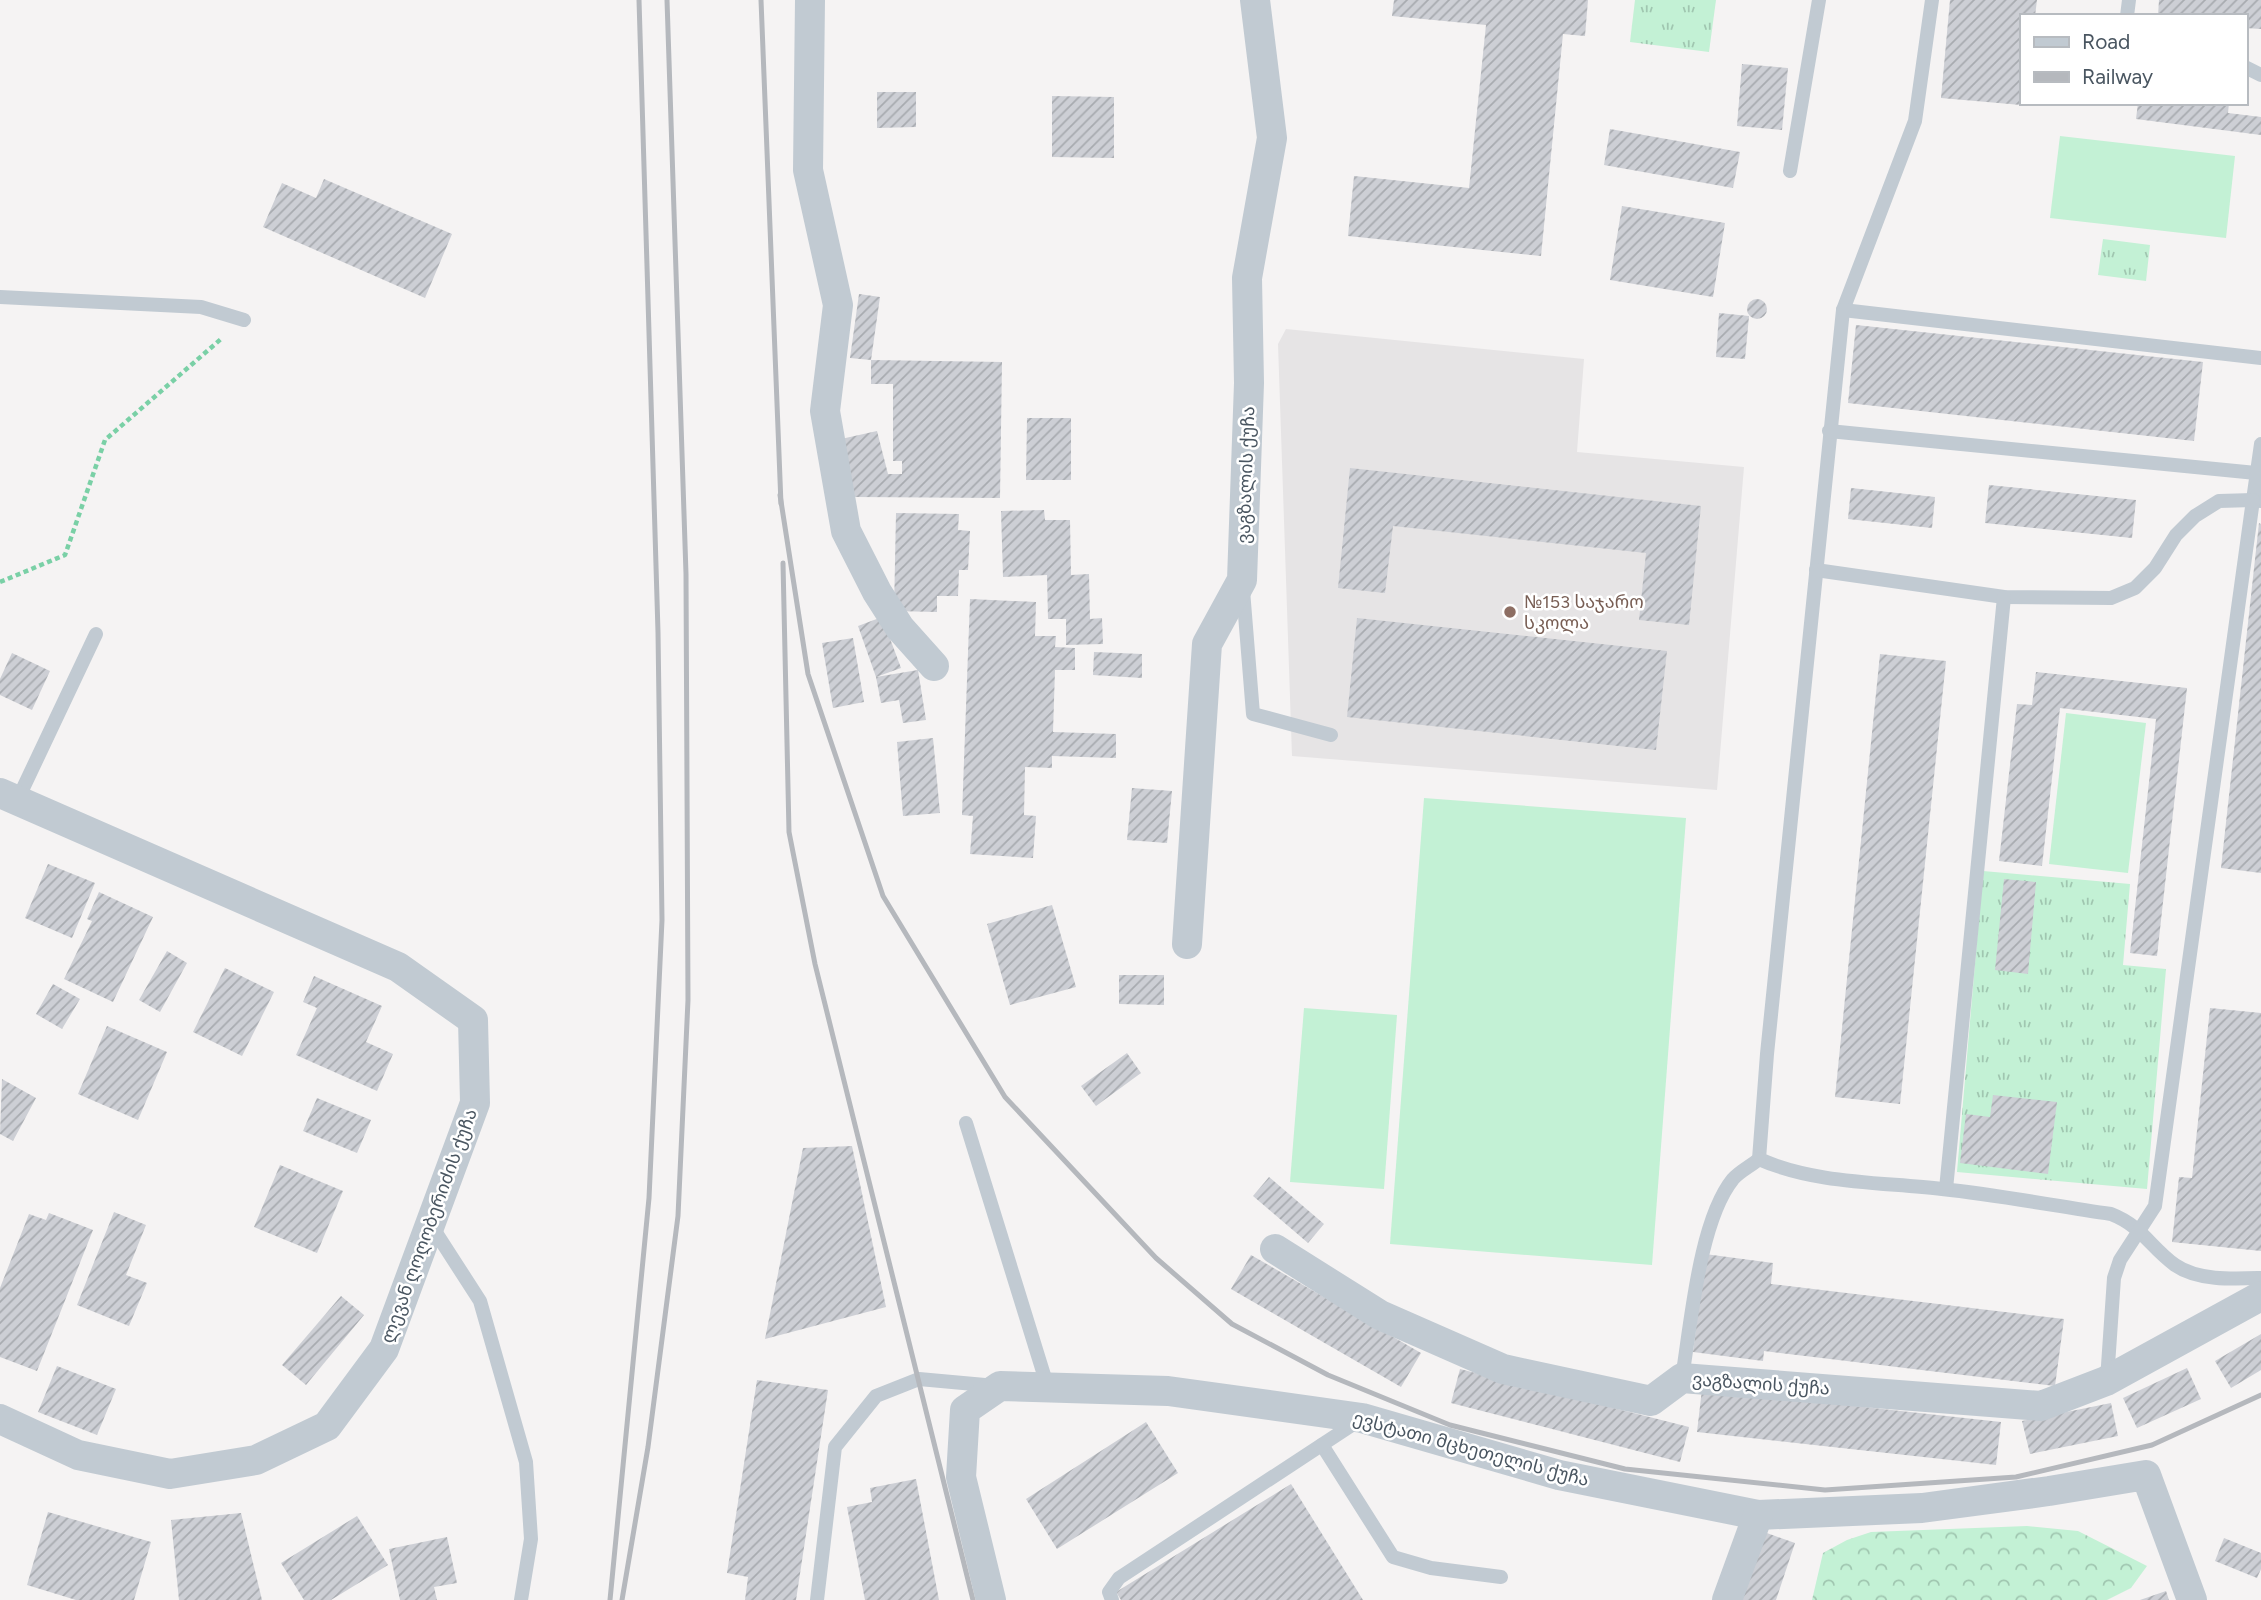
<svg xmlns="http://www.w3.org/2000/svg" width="2261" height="1600" font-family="Figtree,'Noto Sans Georgian',sans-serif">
<defs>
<pattern id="grass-tufts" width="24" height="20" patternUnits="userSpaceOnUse" patternTransform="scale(1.75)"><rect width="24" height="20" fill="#c3f1d5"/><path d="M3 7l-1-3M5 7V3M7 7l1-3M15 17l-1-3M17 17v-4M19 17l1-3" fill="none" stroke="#a0c6b0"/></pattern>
<pattern id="forest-crowns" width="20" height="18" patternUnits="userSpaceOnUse" patternTransform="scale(1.75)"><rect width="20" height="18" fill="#c3f1d5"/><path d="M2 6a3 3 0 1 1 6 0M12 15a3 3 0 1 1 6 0" fill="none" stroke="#a0c6b0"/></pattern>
<pattern id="building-hatch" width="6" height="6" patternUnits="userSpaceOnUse" patternTransform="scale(1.75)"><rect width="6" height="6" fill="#cdcfd5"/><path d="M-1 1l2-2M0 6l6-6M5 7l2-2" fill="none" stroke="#a8abb0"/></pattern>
</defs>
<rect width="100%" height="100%" fill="#f5f3f3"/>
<polygon fill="#e6e4e5" points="1286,329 1584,359 1577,452 1744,467 1717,790 1292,756 1278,344"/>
<g fill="url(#grass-tufts)">
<polygon points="1635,0 1716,0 1709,52 1630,42"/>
<polygon points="2103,239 2150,245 2146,281 2098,275"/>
<polygon points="1983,871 2130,884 2123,965 2166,969 2147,1189 1957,1172"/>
</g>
<polygon fill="url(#forest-crowns)" points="2027,1526 2078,1531 2147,1566 2131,1588 2107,1600 1812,1600 1823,1553 1847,1540 1871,1532"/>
<g fill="#c3f1d5">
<polygon points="2060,136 2235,156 2226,238 2050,218"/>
<polygon points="2066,713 2146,723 2128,873 2049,864"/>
<polygon points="1424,798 1686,818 1652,1265 1390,1244"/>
<polygon points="1304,1008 1397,1015 1384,1189 1290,1182"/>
</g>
<g fill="url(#building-hatch)">
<polygon points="1394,0 1588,0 1585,36 1563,34 1541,256 1348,236 1354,176 1469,188 1486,25 1392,16"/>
<polygon points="1950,0 2037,0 2035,16 2021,16 2021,105 1941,98"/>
<polygon points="2159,0 2261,0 2261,29 2245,28 2245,16 2158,16"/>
<polygon points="1742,64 1788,68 1782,130 1737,126"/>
<polygon points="877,92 916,92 916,127 877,128"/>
<polygon points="1052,96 1114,97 1114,158 1052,157"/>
<polygon points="2138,103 2229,103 2228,113 2261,117 2261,135 2136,119"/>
<polygon points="1610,129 1740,152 1733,188 1604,165"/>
<polygon points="324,179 452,234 425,298 263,227 282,183 316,198"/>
<polygon points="1622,206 1725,223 1713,297 1610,280"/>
<polygon points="859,294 880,297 871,360 1002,362 1000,498 855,497 841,439 877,431 888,474 902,474 902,461 893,461 893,384 871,384 871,360 850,358"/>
<circle cx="1757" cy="309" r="10"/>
<polygon points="1719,313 1749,316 1745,359 1716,357"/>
<polygon points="1856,325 2203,362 2194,441 1848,403"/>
<polygon points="1027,418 1071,418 1071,480 1026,480"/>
<polygon points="1350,468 1701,506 1689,625 1639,620 1646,553 1393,526 1385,593 1338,588"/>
<polygon points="1989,485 2136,500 2132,538 1985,523"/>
<polygon points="1851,488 1935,497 1932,528 1848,519"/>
<polygon points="1044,510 1045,520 1070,520 1071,575 1089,574 1090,619 1102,618 1103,644 1066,645 1066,619 1048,619 1047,575 1003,577 1001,511"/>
<polygon points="896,513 959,514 958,530 970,531 968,570 959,570 958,596 937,596 937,612 894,611"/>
<polygon points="2259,523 2261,524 2261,873 2221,868"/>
<polygon points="970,599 1036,602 1035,636 1056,636 1055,647 1075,648 1075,670 1055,670 1053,732 1116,734 1116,758 1052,756 1052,768 1025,767 1024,815 1036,816 1033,858 970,854 973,816 962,815"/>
<polygon points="882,617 901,668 876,677 918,670 926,720 903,723 899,700 881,703 876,677 858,626"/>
<polygon points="1357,618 1667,651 1656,750 1347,717"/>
<polygon points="853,638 864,702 833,708 822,643"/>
<polygon points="1094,652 1142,654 1142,678 1093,675"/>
<polygon points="12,653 50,671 32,710 0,695 0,679"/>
<polygon points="1880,654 1946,661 1900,1104 1835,1097"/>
<polygon points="2036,672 2187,688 2157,956 2130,953 2156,719 2060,708 2042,866 1999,861 2017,704 2032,705"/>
<polygon points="933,738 940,813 903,816 897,742"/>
<polygon points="1132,788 1172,791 1167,843 1127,840"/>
<polygon points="48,864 95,883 72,938 25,918"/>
<polygon points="2004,879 2036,882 2028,974 1995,970"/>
<polygon points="99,892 153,917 113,1002 64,979 92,921 87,919"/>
<polygon points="1052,905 1076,987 1010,1005 987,924"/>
<polygon points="167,951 187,963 160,1012 139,1000"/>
<polygon points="225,968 274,992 242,1056 193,1032"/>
<polygon points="1119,975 1164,975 1164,1005 1119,1004"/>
<polygon points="314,976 382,1006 366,1042 393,1054 377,1091 296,1055 317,1008 303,1002"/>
<polygon points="53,984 80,999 62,1029 36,1014"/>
<polygon points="2210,1008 2261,1013 2261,1251 2172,1242 2179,1177 2192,1178"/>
<polygon points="107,1026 167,1052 138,1120 78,1094"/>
<polygon points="1127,1053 1141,1073 1096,1106 1081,1086"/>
<polygon points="2,1079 36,1098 13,1141 0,1134"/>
<polygon points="1993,1095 2057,1102 2048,1174 1960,1163 1966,1114 1990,1117"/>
<polygon points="317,1098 371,1120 357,1153 303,1131"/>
<polygon points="852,1146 886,1307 765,1339 803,1148"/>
<polygon points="280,1165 343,1191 317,1253 254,1227"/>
<polygon points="1269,1177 1324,1224 1308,1243 1253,1196"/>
<polygon points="114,1212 146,1225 126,1275 147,1283 129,1326 77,1305"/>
<polygon points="49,1213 93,1230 37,1371 0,1357 0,1288 29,1214 46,1220"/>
<polygon points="1705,1254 1773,1263 1771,1284 2064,1319 2055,1386 1764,1351 1763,1361 1693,1352"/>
<polygon points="1251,1255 1421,1353 1401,1387 1231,1289"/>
<polygon points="341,1296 364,1315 306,1385 282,1365"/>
<polygon points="2261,1334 2261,1370 2231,1388 2215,1361"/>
<polygon points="57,1366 116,1389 97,1435 38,1412"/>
<polygon points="2187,1368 2201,1399 2137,1428 2123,1398"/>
<polygon points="1460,1369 1689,1427 1680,1462 1451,1403"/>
<polygon points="757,1380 828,1390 796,1600 745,1600 748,1577 727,1573"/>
<polygon points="1702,1389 2001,1422 1996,1465 1697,1432"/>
<polygon points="2111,1403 2118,1436 2030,1454 2022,1421"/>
<polygon points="1146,1422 1178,1473 1057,1549 1026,1499"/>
<polygon points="916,1479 939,1600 865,1600 847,1507 872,1502 870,1488"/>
<polygon points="1291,1484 1363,1600 1121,1600 1116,1592"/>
<polygon points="48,1512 151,1542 134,1600 76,1600 27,1585"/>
<polygon points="241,1513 262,1600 179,1600 171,1520"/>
<polygon points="357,1516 388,1565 331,1600 304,1600 281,1563"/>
<polygon points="1764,1532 1795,1543 1776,1600 1740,1600"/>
<polygon points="447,1537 457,1583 434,1587 437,1600 400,1600 389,1549"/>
<polygon points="2224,1538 2261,1553 2261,1569 2257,1578 2215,1561"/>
<polygon points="2166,1591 2169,1600 2140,1600"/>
</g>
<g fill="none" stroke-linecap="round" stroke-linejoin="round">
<polyline stroke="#7ad0a6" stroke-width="4.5" stroke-dasharray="5 3.5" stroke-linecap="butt" points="0,582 65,555 105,440 221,339"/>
<g stroke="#c1cad2" stroke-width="14">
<path d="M1932,0l-17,121 -72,189 -76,744 -8,105c56,25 123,23 183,30 57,6 113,17 169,25 31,12 39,33 64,51 23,16 59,14 86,13"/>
<polyline points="2127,16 2129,0"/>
<polyline points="2245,67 2261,75"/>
<polyline points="1790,171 1819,0"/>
<polyline points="0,297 201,307 244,320"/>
<polyline points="1843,310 2261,358"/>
<polyline points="1829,431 2256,473"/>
<polyline points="2261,444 2253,500 2261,501"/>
<polyline points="1816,570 2004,597 2111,598 2135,588 2155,568 2176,535 2195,516 2219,501 2253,500 2155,1206 2120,1260 2114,1278 2107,1380"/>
<polyline points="1243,590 1253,714 1331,735"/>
<polyline points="17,801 96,634"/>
<polyline points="966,1123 1048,1388"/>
<polyline points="1946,1189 2004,597"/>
<polyline points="431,1225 480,1301 526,1462 531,1539 521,1600"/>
<path d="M1682,1378c9,-54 17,-157 51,-199 7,-8 18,-13 26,-20"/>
<polyline points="1322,1445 1393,1557 1431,1568 1501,1577"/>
<polyline points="817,1600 835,1447 876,1396 919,1379 996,1386"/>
<polyline points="1112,1600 1109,1592 1119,1578 1358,1421"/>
</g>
<g stroke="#c1cad2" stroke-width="30">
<polyline points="810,0 808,170 838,305 825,411 846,531 877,592 900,628 934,666"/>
<polyline points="0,793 398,967 473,1020 475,1103 384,1349 327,1426 256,1460 170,1474 78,1455 0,1419"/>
<polyline points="1187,944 1207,644 1242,580 1249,383 1247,278 1272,138 1255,0"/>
<polyline points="1275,1249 1380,1315 1503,1369 1651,1401 1682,1378 2041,1406 2106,1381 2261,1296"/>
<polyline points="991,1600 961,1477 965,1410 1000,1386 1168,1391 1362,1418 1559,1475 1758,1515 1922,1508 2049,1491 2146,1475 2192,1600"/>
<polyline points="1727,1600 1758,1515"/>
</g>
<g stroke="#b5b8bd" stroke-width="5">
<polyline points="761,0 781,504"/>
<polyline points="780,495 808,674 883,896 1005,1097 1156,1258 1232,1324 1328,1375 1450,1425 1625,1469 1825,1490 2016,1477 2152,1445 2261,1395"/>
<polyline points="783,563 789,832 815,964 973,1600"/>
<polyline points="610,1600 649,1198 662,920 658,632 639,0"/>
<polyline points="622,1600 648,1447 678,1216 688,1000 686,574 667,0"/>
</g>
</g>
<circle fill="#8d6e63" stroke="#fff" stroke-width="2.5" cx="1510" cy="612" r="7"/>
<g text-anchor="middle" stroke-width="5" stroke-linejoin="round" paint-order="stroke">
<g font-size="18" fill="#4a5661" stroke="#fff">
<text transform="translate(1246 475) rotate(-88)" y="6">ვაგზალის ქუჩა</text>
<text transform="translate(429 1226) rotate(-70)" y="6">ლევან ღოღობერიძის ქუჩა</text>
<text transform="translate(1761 1384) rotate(4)" y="6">ვაგზალის ქუჩა</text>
<text transform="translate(1471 1449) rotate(15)" y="6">ევსტათი მცხეთელის ქუჩა</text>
</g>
<g font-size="18" fill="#785e54" stroke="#fff" text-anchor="start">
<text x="1524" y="608">№153 საჯარო<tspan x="1524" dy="21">სკოლა</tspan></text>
</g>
</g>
<rect x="2020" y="14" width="228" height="91" fill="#ffffff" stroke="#b7bbc0" stroke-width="2"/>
<rect x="2034" y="37" width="35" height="10" fill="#c1cad2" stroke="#b7bbc0" stroke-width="2"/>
<text x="2082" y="49" font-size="21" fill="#4a5661">Road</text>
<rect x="2034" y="72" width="35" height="10" fill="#b5b8bd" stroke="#b7bbc0" stroke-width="2"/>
<text x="2082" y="84" font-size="21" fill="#4a5661">Railway</text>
</svg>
